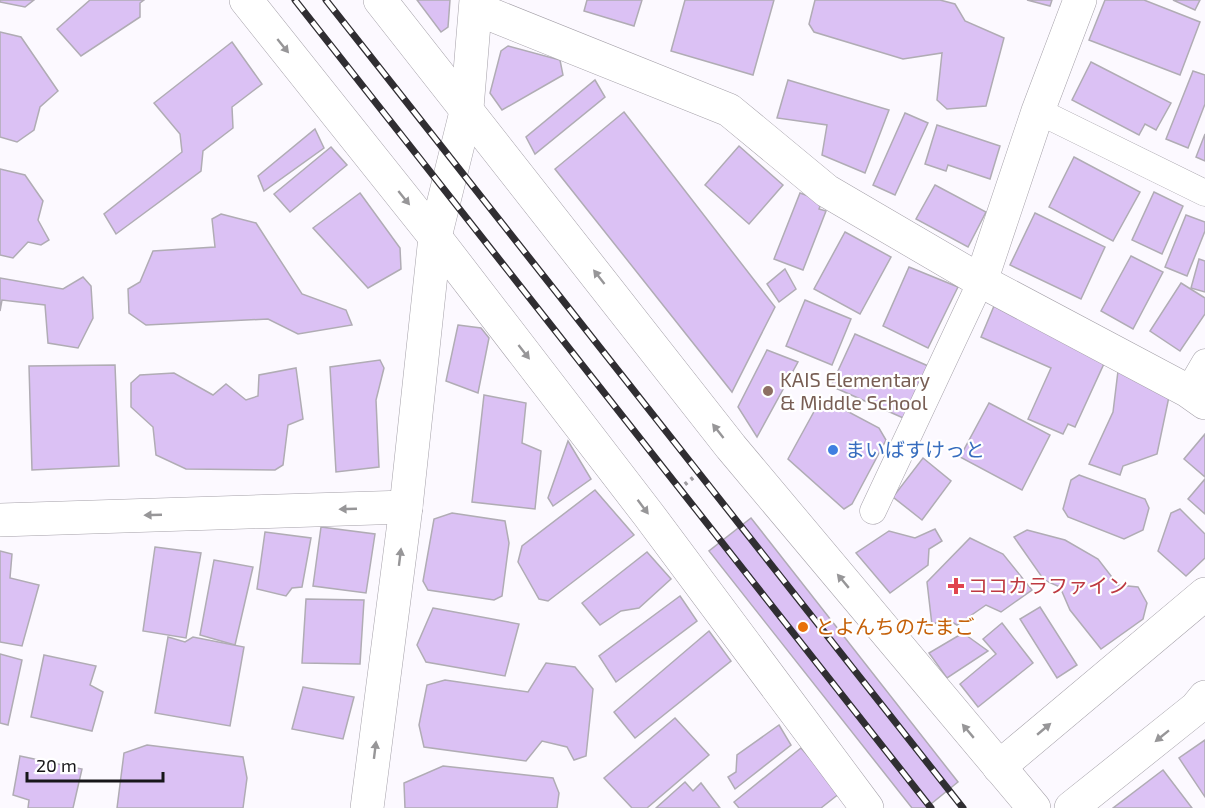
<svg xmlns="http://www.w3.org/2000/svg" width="1205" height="808" font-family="'Exo 2','Noto Sans JP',sans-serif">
<rect width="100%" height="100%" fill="#fcf9ff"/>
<g fill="#dbc1f4" stroke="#b0acb4" stroke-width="1.5">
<polygon points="0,0 34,0 25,7 0,2"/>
<polygon points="90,0 144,0 140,3 140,17 81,56 57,29"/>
<polygon points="417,0 450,0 448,27 441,32"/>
<polygon points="587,0 642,0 634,26 584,11"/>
<polygon points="685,0 774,0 753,75 671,51"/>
<polygon points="815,0 940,0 955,4 965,21 1004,38 986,106 947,109 937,100 942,53 903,59 814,32 809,24"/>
<polygon points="1027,0 1052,0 1050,6"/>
<polygon points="1105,0 1144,0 1200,22 1180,75 1089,40"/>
<polygon points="1173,0 1200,0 1195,10"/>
<polygon points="0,32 21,37 58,91 40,107 34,130 17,142 0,137"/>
<polygon points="232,42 262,84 232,107 233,128 203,151 201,171 116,234 104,214 182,152 180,134 154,103"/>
<polygon points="508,46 560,60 563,75 502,110 490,93 501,51"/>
<polygon points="1091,62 1171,103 1156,130 1145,124 1139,135 1072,100"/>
<polygon points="1193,71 1205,75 1205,104 1188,148 1166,139"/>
<polygon points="595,80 605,97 535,154 526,137"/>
<polygon points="788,80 889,110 865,173 822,155 827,125 777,118"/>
<polygon points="624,112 775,307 732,392 555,169"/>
<polygon points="905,113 928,123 895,195 873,185"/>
<polygon points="937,125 1000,146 990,179 948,165 946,171 925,164"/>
<polygon points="315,129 324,148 264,191 258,176"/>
<polygon points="1205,134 1205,161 1196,157"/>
<polygon points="739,146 783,185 749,224 705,185"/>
<polygon points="331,147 347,165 290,212 274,194"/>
<polygon points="1074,157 1140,192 1113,241 1049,207"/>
<polygon points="0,169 25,175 43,201 38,220 49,240 41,245 28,242 13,258 0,255"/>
<polygon points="935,185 986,212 968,247 916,219"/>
<polygon points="1154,192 1183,206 1162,254 1132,240"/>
<polygon points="360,193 400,248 401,269 368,288 313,228"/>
<polygon points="800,193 822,201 819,209 826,211 803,270 774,259"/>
<polygon points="1035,213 1105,247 1081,299 1010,265"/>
<polygon points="221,214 256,223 302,294 346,310 352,325 298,334 268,319 146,325 129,313 128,289 140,282 153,251 215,247 212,219"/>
<polygon points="1186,215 1205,222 1205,231 1187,276 1165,267"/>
<polygon points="845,232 891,257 860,314 814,289"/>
<polygon points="1131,256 1163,272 1133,329 1101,311"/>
<polygon points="1199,259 1205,261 1205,292 1191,288"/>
<polygon points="909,267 958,287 928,348 883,326"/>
<polygon points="785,269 796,289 779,302 767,284"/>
<polygon points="83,277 91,286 93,318 78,348 48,343 45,305 2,300 0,311 0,278 63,289"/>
<polygon points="1181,283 1205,298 1205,314 1180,351 1150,331"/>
<polygon points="805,300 851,319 832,365 786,346"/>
<polygon points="994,306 1107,357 1075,427 1068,424 1063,434 1028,419 1051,368 981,337"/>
<polygon points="458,325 481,328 489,338 478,393 446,381"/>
<polygon points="855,334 935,369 910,421 831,386"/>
<polygon points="767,350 798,362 757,437 738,407"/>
<polygon points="380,360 384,368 376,400 379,467 336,472 330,367"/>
<polygon points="115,365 119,466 32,470 29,366"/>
<polygon points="296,368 303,419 288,425 283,465 275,470 186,469 156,455 153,427 131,407 131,383 140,375 174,373 213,395 226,384 246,400 258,396 259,375"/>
<polygon points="1118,371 1170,392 1157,454 1123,466 1120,475 1089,464 1113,412"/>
<polygon points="484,395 526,403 522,443 541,451 535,509 472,502"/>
<polygon points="828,401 879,428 886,440 852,504 844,509 788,459 816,408"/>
<polygon points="989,403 1050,435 1022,490 960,457"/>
<polygon points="1205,434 1205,477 1184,459"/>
<polygon points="568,441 591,479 553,506 548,498"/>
<polygon points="923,458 951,481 922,520 893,497"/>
<polygon points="1079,475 1145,499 1149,508 1143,530 1124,539 1068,517 1063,509 1071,480"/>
<polygon points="1205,479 1205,514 1188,499"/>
<polygon points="595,490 634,535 548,601 539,599 518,562 522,546"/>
<polygon points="1180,509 1205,534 1205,558 1186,576 1158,551 1171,513"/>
<polygon points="452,513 505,521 509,543 502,596 494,600 428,590 423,581 434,519"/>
<polygon points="751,518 958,782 926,808 912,808 709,551"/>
<polygon points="321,527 375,534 366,593 313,586"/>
<polygon points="935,529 942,541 929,549 928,565 890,593 856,553 889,531 915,538"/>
<polygon points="1027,530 1065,540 1098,559 1118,585 1138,587 1147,603 1143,619 1101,649 1070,610 1060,587 1044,580 1014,537"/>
<polygon points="265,532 311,538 302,587 292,588 286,596 257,589"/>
<polygon points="970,538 1003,554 1032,590 1001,612 986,605 957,625 945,618 932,625 927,582"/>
<polygon points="155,547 201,553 186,638 143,631"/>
<polygon points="0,551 12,554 10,578 39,585 22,646 0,642"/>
<polygon points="647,552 671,579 639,608 621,611 600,625 582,603"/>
<polygon points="214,560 253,567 235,645 200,635"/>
<polygon points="680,596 697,621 616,682 599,656"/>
<polygon points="306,599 364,600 360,664 302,663"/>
<polygon points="1040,607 1077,665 1057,678 1020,619"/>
<polygon points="433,608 519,624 505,676 426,662 417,645"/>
<polygon points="1002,623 1033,663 978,707 960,684 996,654 983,639"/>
<polygon points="709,631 731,661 635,738 614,712"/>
<polygon points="963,633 988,651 947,678 929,653"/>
<polygon points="168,637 185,642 193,637 244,647 230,726 155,713"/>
<polygon points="0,654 22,660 8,725 0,723"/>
<polygon points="44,655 96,666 90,685 103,692 92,731 31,717"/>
<polygon points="546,663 575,667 593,689 586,756 574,760 567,747 542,741 526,761 424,747 419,725 427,685 445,680 528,692"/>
<polygon points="303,687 354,697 343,739 292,729"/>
<polygon points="675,718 709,755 647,808 632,808 604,778"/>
<polygon points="779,725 791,745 735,789 728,777 736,772 737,755"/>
<polygon points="1205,740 1205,797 1179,758"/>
<polygon points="147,745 243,757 247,778 243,808 117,808 124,753"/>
<polygon points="801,748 840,793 821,808 739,808 734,802"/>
<polygon points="20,756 82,769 73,808 28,808 29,800 13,795"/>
<polygon points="443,766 553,778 559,793 557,808 405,808 404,783"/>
<polygon points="1163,770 1192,808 1113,808"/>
<polygon points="685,782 693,791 701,783 720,808 656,808"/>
</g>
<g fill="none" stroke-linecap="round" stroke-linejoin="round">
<defs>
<g id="lane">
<polyline points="1038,111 1205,193"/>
<polyline points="1188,391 1205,362"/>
<polyline points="873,511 981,281"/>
</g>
<g id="street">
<polyline points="246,0 435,237 648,514 867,808"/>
<polyline points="380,0 731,447 1034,808"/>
<polyline points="477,9 729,110 827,191 981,281 1188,391 1205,403"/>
<polyline points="981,281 1038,111 1080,0"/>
<polyline points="0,520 406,507"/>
<polyline points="999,767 1205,594"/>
<polyline points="367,808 406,507 435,237 467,108 476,0"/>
<polyline points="1071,808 1196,708 1205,697"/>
</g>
</defs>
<use href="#lane" stroke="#a5a1a9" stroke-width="27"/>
<use href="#street" stroke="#a5a1a9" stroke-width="34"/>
<polyline stroke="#9e9ba0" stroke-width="4" stroke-dasharray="3 4.5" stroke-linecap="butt" points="679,489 699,473"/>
<use href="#lane" stroke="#fff" stroke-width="26"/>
<use href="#street" stroke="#fff" stroke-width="33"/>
<defs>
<g id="rail">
<polyline points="295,0 931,808"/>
<polyline points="326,0 963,808"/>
</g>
</defs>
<use href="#rail" stroke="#302e32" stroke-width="7"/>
<use href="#rail" stroke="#fff" stroke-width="4.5" stroke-dasharray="14" stroke-linecap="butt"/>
</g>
<defs><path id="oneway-solid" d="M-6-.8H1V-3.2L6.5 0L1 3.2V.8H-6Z" transform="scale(1.5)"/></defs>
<g fill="#979698">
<use href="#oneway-solid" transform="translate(283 46) rotate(51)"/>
<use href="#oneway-solid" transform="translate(404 198) rotate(51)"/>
<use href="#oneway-solid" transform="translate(599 277) rotate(-128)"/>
<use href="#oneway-solid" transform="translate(524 352) rotate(52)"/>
<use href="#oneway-solid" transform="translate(718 431) rotate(-128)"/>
<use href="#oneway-solid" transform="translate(643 507) rotate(53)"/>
<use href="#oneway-solid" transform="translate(348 509) rotate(178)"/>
<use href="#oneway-solid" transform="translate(153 515) rotate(178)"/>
<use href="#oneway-solid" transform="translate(400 557) rotate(-83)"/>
<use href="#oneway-solid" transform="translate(843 581) rotate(-130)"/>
<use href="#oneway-solid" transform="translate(1044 729) rotate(-40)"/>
<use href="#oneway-solid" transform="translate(968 731) rotate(-130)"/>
<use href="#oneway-solid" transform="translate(1162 736) rotate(141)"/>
<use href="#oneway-solid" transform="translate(375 750) rotate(-83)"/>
</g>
<circle fill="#8d6e63" stroke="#fff" stroke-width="2" cx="768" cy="391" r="6"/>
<circle fill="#3f7fe0" stroke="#fff" stroke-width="2" cx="833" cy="450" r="6"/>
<path fill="#e0444e" stroke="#fff" stroke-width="2" d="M953 577h6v6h6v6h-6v6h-6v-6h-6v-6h6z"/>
<circle fill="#e8710a" stroke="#fff" stroke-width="2" cx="803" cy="627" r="6"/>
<g text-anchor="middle" stroke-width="4.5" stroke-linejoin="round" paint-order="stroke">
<g font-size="20" fill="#785e54" stroke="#fff" text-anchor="start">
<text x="780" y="387">KAIS Elementary<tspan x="780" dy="23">&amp; Middle School</tspan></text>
</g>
<g font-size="20" fill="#366cbe" stroke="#fff" text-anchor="start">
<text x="845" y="457">まいばすけっと</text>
</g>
<g font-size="20" fill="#be3a42" stroke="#fff" text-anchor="start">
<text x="968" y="593">ココカラファイン</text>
</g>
<g font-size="20" fill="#c56008" stroke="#fff" text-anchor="start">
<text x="815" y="634">とよんちのたまご</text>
</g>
</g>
<path d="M27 772v9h136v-9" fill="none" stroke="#171619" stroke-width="3"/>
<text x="36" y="772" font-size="18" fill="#171619" stroke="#ffffff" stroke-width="4.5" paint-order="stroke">20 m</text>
</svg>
